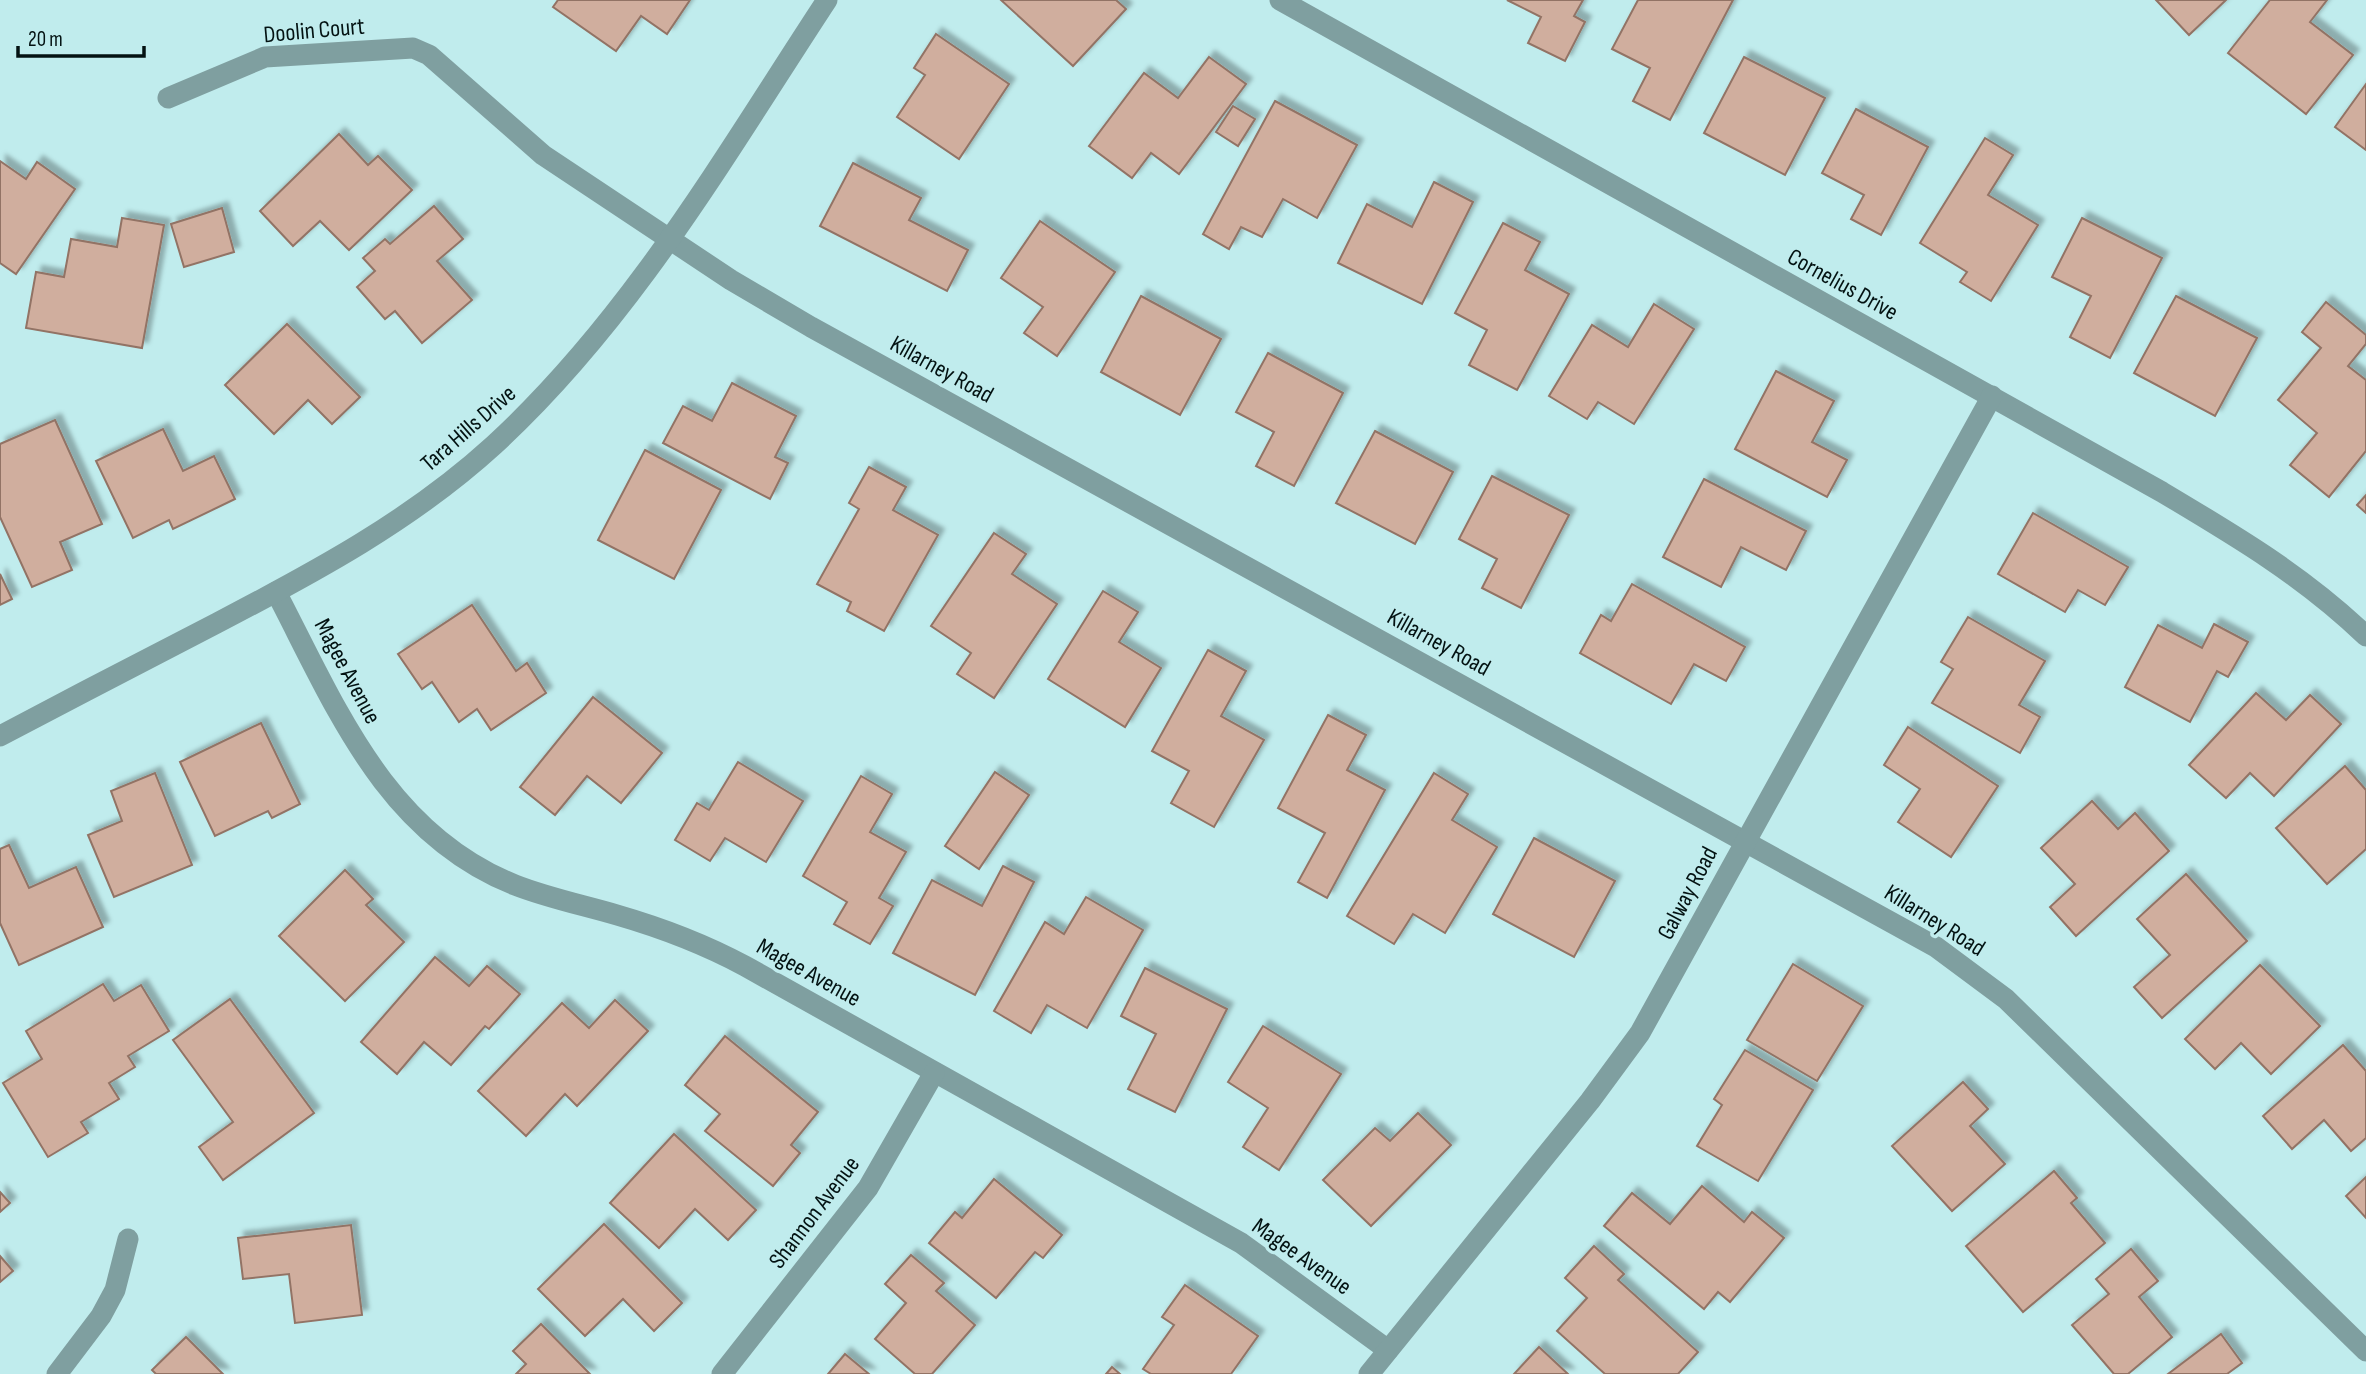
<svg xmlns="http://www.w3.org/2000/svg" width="2366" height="1374" font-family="'Sofia Sans Condensed',sans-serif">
<defs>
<filter id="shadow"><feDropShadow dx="6" dy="-6" stdDeviation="2" flood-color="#0004"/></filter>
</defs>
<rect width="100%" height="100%" fill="#c0eced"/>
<g fill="#d0ae9e" stroke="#927365" stroke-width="2" filter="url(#shadow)">
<polygon points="558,0 690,0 667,34 641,16 616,51 553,7"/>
<polygon points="1001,0 1116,0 1126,9 1073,66"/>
<polygon points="1507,0 1583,0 1574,16 1585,22 1565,61 1528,43 1541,17"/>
<polygon points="1638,0 1733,0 1670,120 1633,101 1650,68 1612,49"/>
<polygon points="2156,0 2226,0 2189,35"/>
<polygon points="2270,0 2327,0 2310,22 2353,55 2306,114 2228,53"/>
<polygon points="936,34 1009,84 959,159 897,117 925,75 914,68"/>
<polygon points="1209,57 1246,84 1179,174 1151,153 1132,178 1089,146 1144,73 1178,98"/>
<polygon points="1744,57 1825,98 1785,175 1704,133"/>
<polygon points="2366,84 2366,150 2335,127"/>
<polygon points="1275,101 1357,145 1317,218 1283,199 1262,237 1241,227 1229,249 1203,234"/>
<polygon points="1233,106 1255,119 1238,146 1216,132"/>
<polygon points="1856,109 1928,147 1881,235 1851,219 1864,195 1822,173"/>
<polygon points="339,134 368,165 378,156 412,190 349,250 320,221 293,246 260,211"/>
<polygon points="1985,138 2013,155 1988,195 2038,225 1991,301 1960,282 1967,272 1920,243"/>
<polygon points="0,161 26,179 37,162 75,189 16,274 0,263"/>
<polygon points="853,163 921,198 909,220 968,250 947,291 820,226"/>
<polygon points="1434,182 1473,202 1422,304 1338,263 1367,204 1412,227"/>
<polygon points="434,206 463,239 437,261 472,300 422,343 395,311 385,319 357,287 375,271 363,258 385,239 390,244"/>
<polygon points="222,208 234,252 184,267 171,224"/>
<polygon points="122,218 164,225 142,348 26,328 36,272 64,277 71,239 117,247"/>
<polygon points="2082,218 2162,258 2110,358 2070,337 2091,296 2052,277"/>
<polygon points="1040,221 1115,272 1057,356 1024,333 1043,307 1001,278"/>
<polygon points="1503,223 1540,242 1525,270 1569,294 1517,390 1469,365 1487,330 1455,313"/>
<polygon points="1141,296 1221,339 1180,415 1101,372"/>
<polygon points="2176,296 2257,338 2215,416 2134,373"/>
<polygon points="2326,302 2366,335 2366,344 2348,366 2366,380 2366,451 2329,497 2290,465 2317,433 2278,400 2321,348 2302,332"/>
<polygon points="1654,304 1694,329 1634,424 1598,402 1587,419 1549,396 1592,325 1628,347"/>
<polygon points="287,324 360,397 332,424 308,400 274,434 225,385"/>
<polygon points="1268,353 1343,393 1294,486 1256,466 1274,432 1236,412"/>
<polygon points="1776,371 1834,401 1812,442 1847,460 1827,497 1735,449"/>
<polygon points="732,383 796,416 775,457 788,463 770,499 663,443 683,406 712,421"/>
<polygon points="55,420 102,524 60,542 72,570 32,587 0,517 0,444"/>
<polygon points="163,429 183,471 214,456 235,499 173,529 169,520 133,538 96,461"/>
<polygon points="1375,431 1453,472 1415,544 1336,503"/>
<polygon points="645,450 721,490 674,579 598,540"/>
<polygon points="869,467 906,487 893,510 938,535 884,631 847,611 851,602 817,584 859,509 849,503"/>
<polygon points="1492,476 1569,515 1521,608 1482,588 1497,559 1459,539"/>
<polygon points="1704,479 1806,531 1786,570 1741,547 1721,587 1663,557"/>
<polygon points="2366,495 2366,513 2357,505"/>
<polygon points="2033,513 2128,567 2105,605 2078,590 2065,612 1998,574"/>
<polygon points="994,533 1026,554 1012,574 1057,604 994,698 957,674 971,653 931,626"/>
<polygon points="0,574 12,599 0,605"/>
<polygon points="1632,584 1745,647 1726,681 1694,664 1671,704 1580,653 1601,615 1611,621"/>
<polygon points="1103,591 1138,612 1119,642 1161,668 1125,727 1048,679"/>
<polygon points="472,605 516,671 527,663 546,693 491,730 477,709 459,722 432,682 422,689 398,654"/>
<polygon points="1968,617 2045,661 2019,705 2040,717 2020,753 1932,703 1953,669 1941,662"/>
<polygon points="2214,624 2248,642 2228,677 2217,671 2190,722 2125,687 2158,625 2202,648"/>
<polygon points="1208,650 1246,671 1221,716 1264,740 1214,827 1171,803 1189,771 1152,751"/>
<polygon points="2256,693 2286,720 2310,695 2341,724 2274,796 2250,773 2226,798 2189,765"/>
<polygon points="593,697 662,753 621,803 587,776 555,815 520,787"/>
<polygon points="1328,715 1366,735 1347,770 1385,790 1327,898 1298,882 1325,833 1278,808"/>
<polygon points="261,723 300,804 272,818 268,811 215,836 180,762"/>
<polygon points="1908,727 1998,786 1951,857 1898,822 1920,789 1884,765"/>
<polygon points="738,762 803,801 766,862 725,838 710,861 675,840 697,803 709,810"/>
<polygon points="2345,766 2366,790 2366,849 2327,884 2276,828"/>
<polygon points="995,772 1029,795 979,869 945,846"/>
<polygon points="155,773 192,865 114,897 88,835 122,821 111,791"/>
<polygon points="1434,773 1468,794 1452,820 1497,847 1445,933 1413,914 1394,944 1347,916"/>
<polygon points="861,776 892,794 870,832 906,852 879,898 893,906 870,944 834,924 847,902 803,876"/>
<polygon points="2092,801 2118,829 2135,813 2169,851 2076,936 2050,907 2075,884 2041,848"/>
<polygon points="1534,838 1615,881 1574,957 1493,914"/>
<polygon points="9,845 29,888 76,867 103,927 19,965 0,923 0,849"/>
<polygon points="1003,866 1034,882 975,995 893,953 932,880 982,906"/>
<polygon points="345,870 373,899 366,905 404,942 345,1001 279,936"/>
<polygon points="2186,874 2247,941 2162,1018 2134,987 2170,955 2137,919"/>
<polygon points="1086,897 1143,930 1087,1028 1047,1005 1031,1033 994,1011 1045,922 1064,934"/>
<polygon points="435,957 469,986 487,966 520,994 489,1029 485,1026 451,1065 424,1042 397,1074 361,1042"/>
<polygon points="1793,964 1863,1006 1817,1081 1747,1040"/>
<polygon points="2260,965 2320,1026 2271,1074 2241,1043 2215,1069 2185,1039"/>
<polygon points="1145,968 1227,1009 1175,1112 1128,1089 1156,1034 1121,1016"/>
<polygon points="103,984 114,1001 141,985 169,1031 128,1056 135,1067 109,1083 119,1099 81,1122 88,1133 48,1157 3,1083 42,1059 26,1031"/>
<polygon points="230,999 314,1113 223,1180 199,1147 233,1122 173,1040"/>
<polygon points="615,1000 648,1031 577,1106 565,1094 526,1136 478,1091 562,1003 589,1028"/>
<polygon points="1263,1026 1341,1074 1279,1170 1243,1147 1268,1108 1228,1082"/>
<polygon points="725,1036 818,1112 791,1145 800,1153 773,1186 705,1131 720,1114 685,1085"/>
<polygon points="2343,1045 2366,1071 2366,1138 2351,1151 2324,1120 2292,1149 2263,1116"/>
<polygon points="1745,1050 1813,1090 1758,1181 1697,1146 1722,1105 1714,1099"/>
<polygon points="1963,1082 1988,1109 1970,1126 2005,1164 1952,1211 1892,1146"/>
<polygon points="1418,1113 1451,1145 1371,1226 1323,1180 1375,1128 1390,1141"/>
<polygon points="674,1134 756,1210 728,1240 695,1209 659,1248 610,1203"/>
<polygon points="2054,1171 2077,1198 2071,1203 2105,1243 2023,1312 1966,1246"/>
<polygon points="2366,1177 2366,1218 2346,1196"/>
<polygon points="994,1179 1062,1235 1043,1258 1035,1252 996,1298 929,1243 955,1212 962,1218"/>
<polygon points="1702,1186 1744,1222 1752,1212 1784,1238 1730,1302 1718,1292 1704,1309 1604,1226 1632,1193 1670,1224"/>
<polygon points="0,1192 10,1203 0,1212"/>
<polygon points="604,1224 682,1303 654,1331 623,1299 585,1336 538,1289"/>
<polygon points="351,1225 362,1315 295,1323 289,1274 243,1279 238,1238"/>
<polygon points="1594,1246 1624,1274 1618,1280 1698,1352 1678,1374 1605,1374 1557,1331 1587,1298 1565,1278"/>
<polygon points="2131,1249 2158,1281 2139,1297 2172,1337 2128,1374 2114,1374 2072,1325 2109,1294 2096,1279"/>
<polygon points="911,1255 944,1283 936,1291 975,1325 932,1374 915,1374 875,1339 906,1303 885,1284"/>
<polygon points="0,1256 13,1271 0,1282"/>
<polygon points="1185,1285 1258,1336 1231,1374 1151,1374 1143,1369 1174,1325 1162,1317"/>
<polygon points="541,1324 590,1374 516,1374 526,1364 513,1351"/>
<polygon points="2221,1334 2242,1363 2227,1374 2168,1374"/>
<polygon points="186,1337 223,1374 156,1374 152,1370"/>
<polygon points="1539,1347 1568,1374 1514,1374"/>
<polygon points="845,1354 869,1374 828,1374"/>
<polygon points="1112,1367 1120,1374 1106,1374"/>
</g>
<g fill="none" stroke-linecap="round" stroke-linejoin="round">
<g stroke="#7f9fa0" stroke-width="21">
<path d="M1280,0l882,492c74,44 143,85 204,144"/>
<polyline points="168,98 265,57 413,48 429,55 543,155 731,280 811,327 1936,947 2006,999 2366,1351"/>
<path d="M276,592c60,115 109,241 239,293 33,13 68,20 102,30 45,13 87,29 128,51l496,277 147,107"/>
<path d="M0,736c72,-38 145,-76 217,-113 98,-51 195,-103 277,-178 138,-127 231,-290 333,-445"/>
<polyline points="57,1374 101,1316 115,1290 128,1239"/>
<polyline points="722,1374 868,1188 934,1073"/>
<polyline points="1369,1374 1590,1101 1640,1033 1992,396"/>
</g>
</g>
<g text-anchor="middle" stroke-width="7" stroke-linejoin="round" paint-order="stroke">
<g font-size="24" fill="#031212" stroke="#c0eced">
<text transform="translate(314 30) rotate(-5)" y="8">Doolin Court</text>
<text transform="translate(1843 284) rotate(29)" y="8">Cornelius Drive</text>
<text transform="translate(942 369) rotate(29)" y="8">Killarney Road</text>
<text transform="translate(468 428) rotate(-41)" y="8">Tara Hills Drive</text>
<text transform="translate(1439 642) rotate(29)" y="8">Killarney Road</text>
<text transform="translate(348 671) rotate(62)" y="8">Magee Avenue</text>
<text transform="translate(1687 893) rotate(-62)" y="8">Galway Road</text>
<text transform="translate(1935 920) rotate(32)" y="8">Killarney Road</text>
<text transform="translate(809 972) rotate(29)" y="8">Magee Avenue</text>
<text transform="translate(814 1212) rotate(-53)" y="8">Shannon Avenue</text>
<text transform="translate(1302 1256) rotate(35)" y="8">Magee Avenue</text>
</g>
</g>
<path d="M18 46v10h126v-10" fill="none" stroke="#031212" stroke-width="3.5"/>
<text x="28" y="46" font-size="21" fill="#031212" stroke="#c0eced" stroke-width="5" paint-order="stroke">20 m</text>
</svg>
